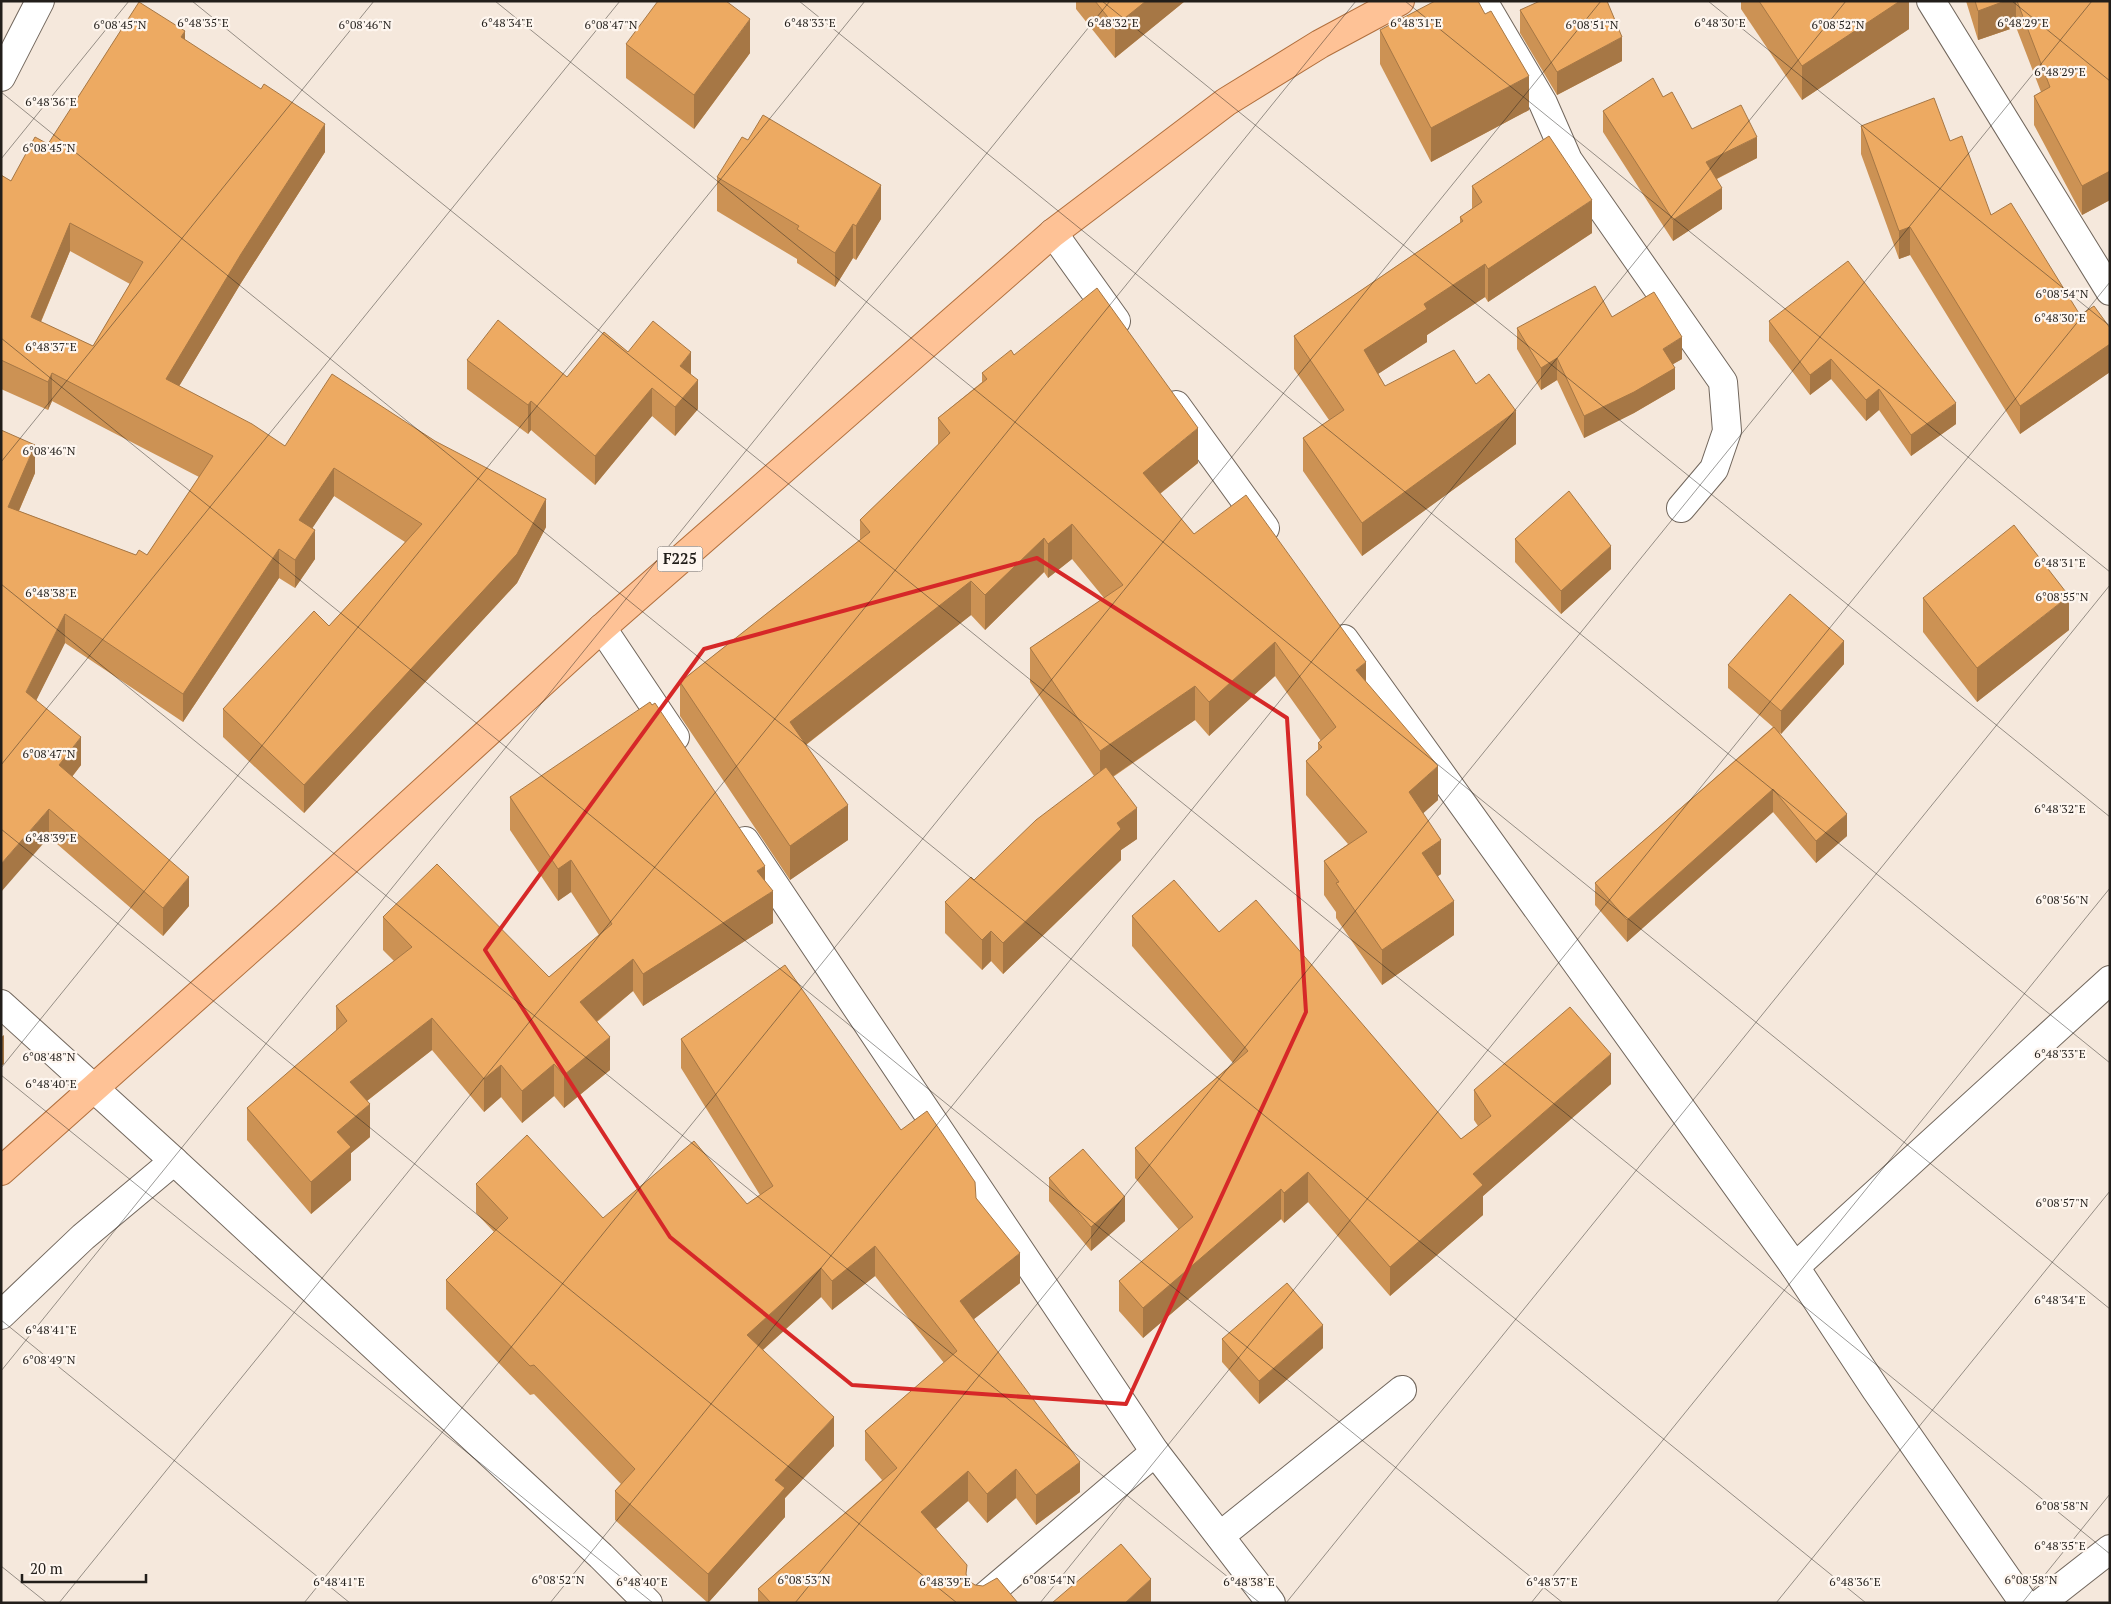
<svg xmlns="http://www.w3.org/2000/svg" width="2111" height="1604" font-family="'PT Serif',serif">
<rect width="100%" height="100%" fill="#f5e8dc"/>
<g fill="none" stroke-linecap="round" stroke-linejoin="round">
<defs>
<g id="minor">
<polyline points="1483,1 1543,103 1568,160 1723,382 1727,431 1714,469 1681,508"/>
<polyline points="1931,1 2110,291"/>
<polyline points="1053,233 1116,321"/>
<polyline points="1176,405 1265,528"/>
<polyline points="602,628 675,737"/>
<polyline points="1344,639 1795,1267 1876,1390 2024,1603"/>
<polyline points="745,841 1155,1452 1271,1603"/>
<polyline points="1,1004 174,1161 601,1556 648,1603"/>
<polyline points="1795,1267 2110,980"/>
<polyline points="1,1315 83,1237 174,1161"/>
<polyline points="1220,1536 1402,1390"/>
<polyline points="981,1600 1155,1452"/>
<polyline points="2041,1603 2110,1549"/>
</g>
<polyline id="tertiary" points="1,77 40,1"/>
<polyline id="primary" points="1,1171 287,916 602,628 1053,233 1226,102 1320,44 1400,1"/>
</defs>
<use href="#minor" stroke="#71665c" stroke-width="30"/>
<use href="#tertiary" stroke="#71665c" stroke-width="30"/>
<use href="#primary" stroke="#b16f3d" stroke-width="30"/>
<use href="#minor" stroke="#fff" stroke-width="28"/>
<use href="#tertiary" stroke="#fff" stroke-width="28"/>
<use href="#primary" stroke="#fec296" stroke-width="28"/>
</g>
<g fill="#cc9254" fill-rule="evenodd">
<polygon points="1076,1 1185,1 1115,58 1076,9"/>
<polygon points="1741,1 1909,1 1909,29 1802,100 1741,9"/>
<polygon points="1966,1 2110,1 2110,200 2082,215 2034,125 2034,96 2041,92 2016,27 1978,40"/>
<polygon points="1520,10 1622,61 1557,95 1520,33"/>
<polygon points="1380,30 1529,110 1431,162 1380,64"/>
<path d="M185,40l140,112 -84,131 -62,103 106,60 261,81 -29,56 -213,230 -81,-76v-28l106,-83 76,-84 -71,-46 -22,32 3,31 -20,29 -16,-10 -96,144 -118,-79 -29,57 45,65 -9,12 117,129 -26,30 -114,-99 -48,-407 34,43 -16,38 117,44h11l52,-78 -147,-76 -4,9 -47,-21v-214l10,6 37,-37zM70,251l60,33 -37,62 -52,-24z"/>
<polygon points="626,44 750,53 694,129 626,78"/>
<polygon points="1663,97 1692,129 1757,158 1717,179 1722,209 1673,241 1603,132 1603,111"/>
<polygon points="1861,126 1950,141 1991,215 2080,315 2110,328 2110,372 2020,434 1910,255 1899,259 1861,154"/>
<polygon points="717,177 881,219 856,260 853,258 835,287 797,263 797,259 717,211"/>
<polygon points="1472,186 1592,233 1488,302 1485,297 1427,335 1427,342 1378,374 1385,386 1516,444 1362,556 1303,471 1303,438 1329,420 1294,369 1294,336 1460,223 1460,217 1472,209"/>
<polygon points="1769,321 1956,424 1911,456 1879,410 1866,421 1831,379 1810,395 1769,341"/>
<polygon points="1517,328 1682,359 1673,364 1675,389 1634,413 1584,438 1557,380 1541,390 1517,349"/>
<polygon points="628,352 691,374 698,409 675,436 652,416 595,485 531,430 528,434 467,389 467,360 567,377"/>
<polygon points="1014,355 1198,463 1160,494 1194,534 1366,682 1438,800 1423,813 1441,874 1438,876 1454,935 1382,985 1336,918 1336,912 1324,895 1324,861 1348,844 1306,795 1306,761 1318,750 1318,743 1321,741 1275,676 1209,736 1195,720 1113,777 1137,839 1121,850 1121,860 1003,974 991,961 982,970 945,933 945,902 974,880 1094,776 1030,682 1030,648 1104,598 1072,559 1048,578 1044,572 985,630 971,615 806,745 848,840 790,880 680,716 680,682 860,540 860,520 938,445 938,418 982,382 982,373"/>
<polygon points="1515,539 1611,569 1561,614 1515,562"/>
<polygon points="1923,598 2069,630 1977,702 1923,632"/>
<polygon points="1844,664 1781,734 1779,732 1847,836 1816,863 1773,812 1627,942 1595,905 1595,883 1773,727 1728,688 1728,665"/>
<polygon points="510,797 765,880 773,923 643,1006 633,991 597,1022 610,1070 564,1108 554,1096 522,1123 501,1097 484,1112 432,1050 367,1101 370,1137 351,1153 351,1180 311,1214 247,1140 247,1108 336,1031 336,1006 394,961 383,950 383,917 549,977 599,935 571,892 558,901 510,830"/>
<polygon points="1132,916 1219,932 1461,1139 1478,1126 1474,1120 1474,1090 1611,1084 1483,1196 1483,1215 1390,1296 1308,1202 1284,1223 1281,1219 1143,1338 1119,1311 1119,1281 1179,1230 1135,1178 1135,1148 1233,1063 1132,946"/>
<polygon points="681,1039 901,1130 976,1198 1020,1283 974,1319 1080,1492 1036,1525 1016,1498 987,1523 968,1501 935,1529 967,1576 969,1581 975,1585 1018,1603 758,1603 758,1589 882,1480 865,1460 865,1431 944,1363 875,1276 832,1310 821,1297 763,1350 834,1446 785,1498 785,1517 708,1603 615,1520 615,1491 621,1484 534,1394 530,1395 446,1309 446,1280 494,1232 476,1213 476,1184 603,1218 747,1204 760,1195 681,1068"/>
<polygon points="1049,1178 1125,1221 1091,1251 1049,1201"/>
<polygon points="1222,1339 1323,1348 1259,1404 1222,1362"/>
</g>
<g fill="#a67745">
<polygon points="1146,1 1185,1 1115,58 1115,26"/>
<polygon points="1900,1 1909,1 1909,29 1802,100 1802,66"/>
<polygon points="2005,1 2016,1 2016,27 1978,40 1978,11"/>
<polygon points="750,19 750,53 694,129 694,95"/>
<polygon points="185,31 185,60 181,37"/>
<polygon points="1622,37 1622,61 1557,95 1557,72"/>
<polygon points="1529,76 1529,110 1431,162 1431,128"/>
<polygon points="325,124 325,152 241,283 166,408 166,379 241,254"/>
<polygon points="1757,137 1757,158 1706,184 1706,162"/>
<polygon points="2110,171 2110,200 2082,215 2082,186"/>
<polygon points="881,185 881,219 856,260 856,226"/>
<polygon points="1722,188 1722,209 1673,241 1673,220"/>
<polygon points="1592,200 1592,233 1488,302 1488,269"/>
<polygon points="70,223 70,251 31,345 31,317"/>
<polygon points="853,224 853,258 835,287 835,253"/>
<polygon points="1910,227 1910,255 1899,259 1899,231"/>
<polygon points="1485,264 1485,297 1427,335 1427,342 1364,383 1364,350 1424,304"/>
<polygon points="1682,337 1682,359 1663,370 1663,349"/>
<polygon points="2110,344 2110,372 2020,434 2020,406"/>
<polygon points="691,352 691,381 680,366"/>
<polygon points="1557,358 1557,380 1541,390 1541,368"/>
<polygon points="1831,359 1831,379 1810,395 1810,375"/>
<polygon points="1675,368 1675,389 1634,413 1584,438 1584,416"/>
<polygon points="52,373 52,401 48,410 48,382"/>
<polygon points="698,380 698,409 675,436 675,407"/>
<polygon points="652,388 652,416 595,485 595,456"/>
<polygon points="1879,389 1879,410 1866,421 1866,400"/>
<polygon points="531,401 531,430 528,434 528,405"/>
<polygon points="1956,403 1956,424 1911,456 1911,435"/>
<polygon points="1516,411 1516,444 1362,556 1362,523"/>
<polygon points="1198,428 1198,463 1143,507 1143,473"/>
<polygon points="35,445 35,473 8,536 8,507"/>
<polygon points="334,468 334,496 299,548 299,520"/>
<polygon points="546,499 546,527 517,583 304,813 304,785"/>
<polygon points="1072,524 1072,559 1048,578 1048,544"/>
<polygon points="315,530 315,559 295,588 295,560"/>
<polygon points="1044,538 1044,572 985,630 985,595"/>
<polygon points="1611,546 1611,569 1561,614 1561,591"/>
<polygon points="279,549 279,578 183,722 183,694"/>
<polygon points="971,581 971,615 790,757 790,722"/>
<polygon points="2069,596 2069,630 1977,702 1977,668"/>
<polygon points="65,614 65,643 26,721 26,692"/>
<polygon points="1844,641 1844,664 1781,734 1781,711"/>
<polygon points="1275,642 1275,676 1209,736 1209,702"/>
<polygon points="1366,662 1366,696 1356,670"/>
<polygon points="1195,686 1195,720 1100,785 1100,751"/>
<polygon points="81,737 81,765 59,793 59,765"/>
<polygon points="1438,766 1438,800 1409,826 1409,792"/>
<polygon points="1773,789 1773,812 1627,942 1627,920"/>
<polygon points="848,805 848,840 790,880 790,846"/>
<polygon points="1137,808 1137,839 1121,850 1121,860 1003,974 1003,943 1117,823"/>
<polygon points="49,809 49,837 1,892 1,864"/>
<polygon points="1847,814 1847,836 1816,863 1816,841"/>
<polygon points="1441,840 1441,874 1422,887 1422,853"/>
<polygon points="571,860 571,892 558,901 558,869"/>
<polygon points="765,866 765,896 773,891 773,923 643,1006 643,974 757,871"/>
<polygon points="189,877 189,906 163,936 163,908"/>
<polygon points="1454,901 1454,935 1382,985 1382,950"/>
<polygon points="991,931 991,961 982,970 982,940"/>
<polygon points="633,959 633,991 580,1035 580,1002"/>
<polygon points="432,1018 432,1050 350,1114 350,1082"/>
<polygon points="4,1035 4,1064 1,1066 1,1037"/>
<polygon points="610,1037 610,1070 564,1108 564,1075"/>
<polygon points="1611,1054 1611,1084 1483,1196 1483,1215 1390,1296 1390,1267 1473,1174"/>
<polygon points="554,1064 554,1096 522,1123 522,1091"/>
<polygon points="501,1065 501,1097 484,1112 484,1079"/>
<polygon points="370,1104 370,1137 351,1153 351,1180 311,1214 311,1182 337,1132"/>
<polygon points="1308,1172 1308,1202 1284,1223 1284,1193"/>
<polygon points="1281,1189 1281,1219 1143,1338 1143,1308"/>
<polygon points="1125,1197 1125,1221 1091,1251 1091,1227"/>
<polygon points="875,1246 875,1276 832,1310 832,1281"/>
<polygon points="1020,1253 1020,1283 960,1330 960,1301"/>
<polygon points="821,1268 821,1297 747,1364 747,1335"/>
<polygon points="1323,1325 1323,1348 1259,1404 1259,1381"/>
<polygon points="834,1417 834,1446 785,1498 785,1517 708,1603 708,1574 775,1480"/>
<polygon points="1080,1462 1080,1492 1036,1525 1036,1495"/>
<polygon points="1016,1469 1016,1498 987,1523 987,1494"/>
<polygon points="968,1471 968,1501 921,1542 921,1512"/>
<polygon points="1151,1579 1151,1603 1125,1603"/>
</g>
<g fill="#edaa62" stroke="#a67745" fill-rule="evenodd">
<polygon points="658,1 726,1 750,19 694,95 626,44"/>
<polygon points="1095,1 1146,1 1115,26"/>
<polygon points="1435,1 1478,1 1485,14 1491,11 1529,76 1431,128 1380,30"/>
<polygon points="1540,1 1607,1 1622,37 1557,72 1520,10"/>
<polygon points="1759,1 1900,1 1802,66"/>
<polygon points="1975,1 2005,1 1978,11"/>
<polygon points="2017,1 2110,1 2110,171 2082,186 2034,96 2050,87"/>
<path d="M139,2l46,29 -4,6 80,52 3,-5 61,40 -84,130 -75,125 86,45 33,22 47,-72 103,67 111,58 -29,55 -213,231 -81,-76 91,-98 15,15 93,-102 -88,-56 -35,52 16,10 -20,30 -16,-11 -96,145 -118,-80 -39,78 55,45 -22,28 130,112 -26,31 -114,-99 -48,55v-434l34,15 -27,62 128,48 3,-5 8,5 66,-99 -161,-83 -4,9 -47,-22v-185l10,6 24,-44 13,7zM70,223l73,39 -50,84 -62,-29z"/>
<polygon points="1653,78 1663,97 1672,92 1692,129 1741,105 1757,137 1706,162 1722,188 1673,220 1603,111"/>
<polygon points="1934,98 1950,141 1962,136 1991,215 2011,203 2080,315 2094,306 2110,328 2110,344 2020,406 1910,227 1899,231 1861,126"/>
<polygon points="763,115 881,185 856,226 853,224 835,253 797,229 799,226 717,177 742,137 748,140"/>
<polygon points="1549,136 1592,200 1488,269 1485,264 1424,304 1427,309 1364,350 1385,386 1454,350 1476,384 1489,374 1516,411 1362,523 1303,438 1344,410 1294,336 1463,221 1460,217 1482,202 1472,186"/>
<polygon points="1848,261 1956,403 1911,435 1879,389 1866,400 1831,359 1810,375 1769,321"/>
<polygon points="1595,286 1612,317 1654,292 1682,337 1663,349 1675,368 1634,392 1584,416 1557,358 1541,368 1517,328"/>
<polygon points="1097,288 1198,428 1143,473 1194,534 1246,495 1366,662 1356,670 1438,766 1409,792 1441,840 1422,853 1454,901 1382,950 1336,883 1339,882 1324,861 1367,832 1306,761 1322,747 1318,743 1336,727 1275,642 1209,702 1195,686 1100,751 1030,648 1123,585 1072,524 1048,544 1044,538 985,595 971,581 790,722 848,805 790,846 680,682 870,532 860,520 950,433 938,418 987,379 982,373 1011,350 1014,355"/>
<polygon points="498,320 567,377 604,332 628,352 653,321 691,352 680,366 698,380 675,407 652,388 595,456 531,401 528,405 467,360"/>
<polygon points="1569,491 1611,546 1561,591 1515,539"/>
<polygon points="2014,525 2069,596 1977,668 1923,598"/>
<polygon points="1790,594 1844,641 1781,711 1728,665"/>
<polygon points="650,702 652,705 655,703 765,866 757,871 773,891 643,974 633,959 580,1002 610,1037 564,1075 554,1064 522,1091 501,1065 484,1079 432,1018 350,1082 370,1104 337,1132 351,1147 311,1182 247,1108 347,1021 336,1006 412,947 383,917 437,864 549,977 612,924 571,860 558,869 510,797"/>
<polygon points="1774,727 1847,814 1816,841 1773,789 1627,920 1595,883"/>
<polygon points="1106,767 1137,808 1117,823 1121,829 1003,943 991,931 982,940 945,902 971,877 974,880 1036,820"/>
<polygon points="1174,880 1219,932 1256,900 1461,1139 1491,1116 1474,1090 1570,1007 1611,1054 1473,1174 1483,1185 1390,1267 1308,1172 1284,1193 1281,1189 1143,1308 1119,1281 1193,1217 1135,1148 1248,1051 1132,916"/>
<polygon points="785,965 901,1130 927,1111 975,1182 976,1198 1020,1253 960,1301 1080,1462 1036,1495 1016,1469 987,1494 968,1471 921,1512 967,1565 966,1574 969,1581 975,1585 983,1586 997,1578 1018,1603 771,1603 758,1589 897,1468 865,1431 957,1351 875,1246 832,1281 821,1268 747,1335 834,1417 775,1480 785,1488 708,1574 615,1491 635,1469 534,1365 530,1366 446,1280 508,1218 476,1184 527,1135 603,1218 694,1141 747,1204 773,1186 681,1039"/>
<polygon points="1083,1149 1125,1197 1091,1227 1049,1178"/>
<polygon points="1287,1283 1323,1325 1259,1381 1222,1339"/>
<polygon points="1121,1544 1151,1579 1125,1603 1052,1603"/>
</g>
<path fill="none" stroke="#d62828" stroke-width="4" stroke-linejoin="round" d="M1037,558l250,160 19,294 -180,392 -274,-19 -182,-148 -185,-287 219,-301z"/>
<path fill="none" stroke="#221e1a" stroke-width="1" stroke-opacity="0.45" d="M192,1l1918,1553M495,1l1615,1308M799,1l1311,1062M1102,1l1008,816M1405,1l705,571M1708,1l402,325M2012,1l98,80M1,92l1865,1511M1,159l128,-158M1,338l1562,1265M1,462l373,-461M1,584l1259,1019M1,765l619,-764M1,829l956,774M1,1068l864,-1067M1,1075l652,528M1,1320l349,283M1,1371l1109,-1370M1,1566l46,37M59,1603l1297,-1602M304,1603l1297,-1602M550,1603l1296,-1602M795,1603l1297,-1602M1040,1603l1070,-1321M1286,1603l824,-1018M1531,1603l579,-715M1776,1603l334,-412M2022,1603l88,-109"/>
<g text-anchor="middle" stroke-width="4.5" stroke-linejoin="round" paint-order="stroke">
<rect fill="#fef6ef" stroke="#645f5a" stroke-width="1" x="657.5" y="546.5" width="45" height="25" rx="4"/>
<g font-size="15" font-weight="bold" fill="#221e1a">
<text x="680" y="564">F225</text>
</g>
</g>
<g font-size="12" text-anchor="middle" fill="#221e1a" stroke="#fef6ef" stroke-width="4.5" stroke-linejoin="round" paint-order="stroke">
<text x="810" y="27">6°48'33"E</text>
<text x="2023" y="27">6°48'29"E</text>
<text x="203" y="27">6°48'35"E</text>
<text x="507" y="27">6°48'34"E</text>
<text x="1113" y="27">6°48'32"E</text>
<text x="1416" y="27">6°48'31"E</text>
<text x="1720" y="27">6°48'30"E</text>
<text x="611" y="29">6°08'47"N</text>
<text x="120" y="29">6°08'45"N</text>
<text x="365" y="29">6°08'46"N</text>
<text x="1592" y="29">6°08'51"N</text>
<text x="1838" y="29">6°08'52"N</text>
<text x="2060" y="76">6°48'29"E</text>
<text x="51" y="106">6°48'36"E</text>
<text x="49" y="152">6°08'45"N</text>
<text x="2062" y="298">6°08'54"N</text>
<text x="2060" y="322">6°48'30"E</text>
<text x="51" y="351">6°48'37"E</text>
<text x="49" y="455">6°08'46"N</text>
<text x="2060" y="567">6°48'31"E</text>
<text x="51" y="597">6°48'38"E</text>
<text x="2062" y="601">6°08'55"N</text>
<text x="49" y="758">6°08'47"N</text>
<text x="2060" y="813">6°48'32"E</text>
<text x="51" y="842">6°48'39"E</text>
<text x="2062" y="904">6°08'56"N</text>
<text x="2060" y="1058">6°48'33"E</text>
<text x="49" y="1061">6°08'48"N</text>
<text x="51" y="1088">6°48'40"E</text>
<text x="2062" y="1207">6°08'57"N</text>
<text x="2060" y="1304">6°48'34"E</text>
<text x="51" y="1334">6°48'41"E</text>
<text x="49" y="1364">6°08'49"N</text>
<text x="2062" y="1510">6°08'58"N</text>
<text x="2060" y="1550">6°48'35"E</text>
<text x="558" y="1584">6°08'52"N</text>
<text x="804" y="1584">6°08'53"N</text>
<text x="1049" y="1584">6°08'54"N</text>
<text x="2031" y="1584">6°08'58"N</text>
<text x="339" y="1586">6°48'41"E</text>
<text x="642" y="1586">6°48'40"E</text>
<text x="945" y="1586">6°48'39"E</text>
<text x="1249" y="1586">6°48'38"E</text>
<text x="1552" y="1586">6°48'37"E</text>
<text x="1855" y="1586">6°48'36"E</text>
</g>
<rect width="2111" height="1604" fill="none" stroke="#221e1a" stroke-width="5"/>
<path d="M22 1574v8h124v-8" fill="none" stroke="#221e1a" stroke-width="2.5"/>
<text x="30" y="1574" font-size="15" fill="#221e1a" stroke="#fef6ef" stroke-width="4" paint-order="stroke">20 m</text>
</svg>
